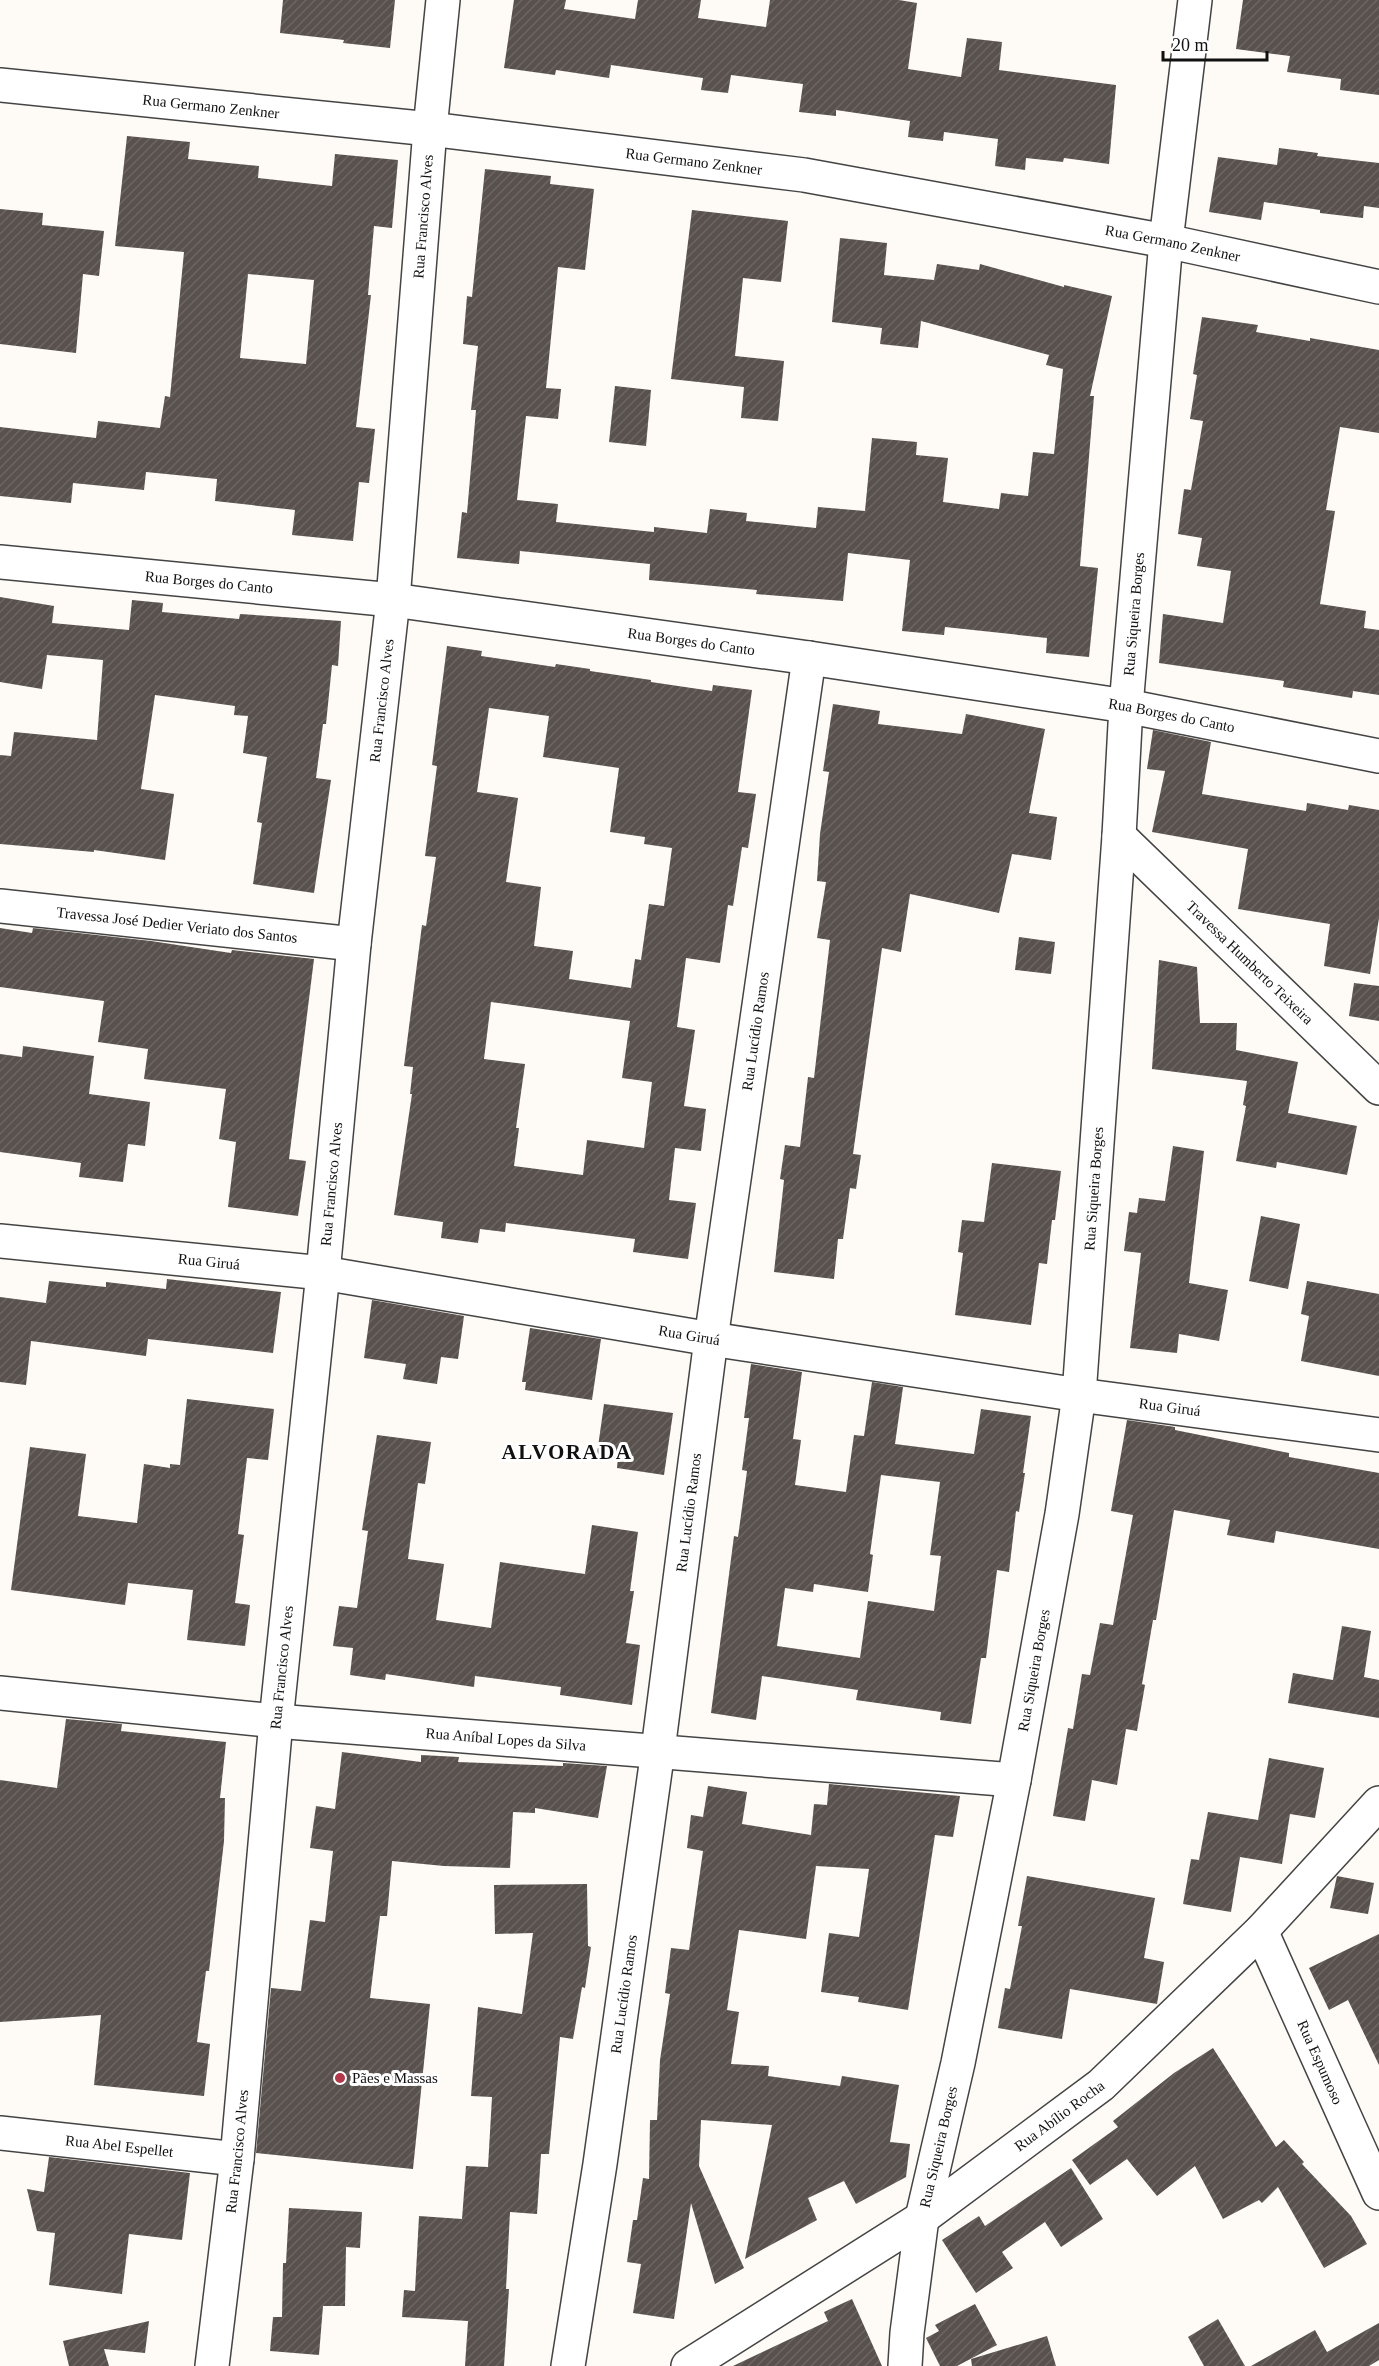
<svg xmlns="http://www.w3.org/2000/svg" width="1379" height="2366" font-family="Georgia,serif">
<defs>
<pattern id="building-hatch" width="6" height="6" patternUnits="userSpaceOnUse" patternTransform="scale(1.5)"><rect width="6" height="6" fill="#59514e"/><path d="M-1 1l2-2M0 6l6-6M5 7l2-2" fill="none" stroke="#6c6663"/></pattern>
</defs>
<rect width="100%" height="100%" fill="#fefbf6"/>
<g fill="url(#building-hatch)" fill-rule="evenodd">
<polygon points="283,0 395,0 390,48 343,43 344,40 280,33"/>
<polygon points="514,0 566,0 564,9 635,19 638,0 701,0 698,18 766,27 770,0 899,0 917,3 908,69 961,77 967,38 1002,42 999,70 1116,85 1109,164 1064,158 1063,162 1026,158 1025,170 995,166 998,139 944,132 943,141 908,137 910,121 836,110 836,116 799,112 803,84 731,75 728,93 701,90 703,78 611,65 609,78 556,70 555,75 504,68"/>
<polygon points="1243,0 1379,0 1379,95 1340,90 1341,79 1287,72 1290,56 1236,49"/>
<path d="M127,136l63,6 -2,17 71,7 -1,12 74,8 3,-32 63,6 -6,68 -18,-2 -6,69h3l-15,132 19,2 -6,54 -10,-1 -6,59 -61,-6 3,-25 -80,-9 2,-22 -71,-7 -2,18 -71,-7 -2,20 -71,-7v-69l96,11 2,-17 62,7 5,-32 5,1 14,-145 -69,-6zM248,274l66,6 -8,84 -66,-6z"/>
<polygon points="1279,148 1318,153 1317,156 1379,163 1379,208 1364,206 1363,218 1320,213 1320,210 1264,202 1261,220 1209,212 1218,157 1277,165"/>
<polygon points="485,169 551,176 550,184 594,189 585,270 558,267 546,388 561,389 558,419 526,416 517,500 558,504 556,522 654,532 654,527 707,533 710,509 747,513 746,521 816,528 818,507 865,511 872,438 917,442 916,455 948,458 943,502 999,509 1001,493 1028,496 1033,452 1054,454 1063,369 1046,365 1049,355 921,321 918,348 880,344 882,328 832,322 840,238 887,243 884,275 934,280 937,264 979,270 980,264 1064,287 1064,285 1112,296 1090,396 1094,396 1080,566 1098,568 1089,657 1046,653 1047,638 945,627 944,635 902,631 910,560 848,553 843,601 756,594 757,590 649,580 650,564 520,551 519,564 457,558 462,512 467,513 476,410 471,410 478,346 463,344 467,296 472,297"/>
<polygon points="0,209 43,213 42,225 104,231 99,276 83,274 76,353 0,344"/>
<polygon points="692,210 788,221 781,282 743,278 735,356 784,361 778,421 741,418 744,387 671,379"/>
<polygon points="1202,317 1258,325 1256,332 1310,341 1310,338 1379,350 1379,433 1340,427 1326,510 1335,511 1320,604 1366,611 1364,628 1379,630 1379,695 1353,691 1352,698 1283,687 1284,681 1159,663 1163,614 1223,623 1231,571 1197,566 1202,538 1178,534 1184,489 1191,490 1203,421 1190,419 1197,375 1193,374"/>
<polygon points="615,386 651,390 646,446 609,442"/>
<polygon points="0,597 54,606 52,623 129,630 132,600 163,603 162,612 239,619 240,614 341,621 338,666 332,665 326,724 323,724 316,778 331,780 314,893 253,884 262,823 257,822 267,757 243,753 248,716 234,715 235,706 155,695 141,789 174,794 165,860 94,850 94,852 0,844 0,755 11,756 14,732 97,740 103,660 47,655 42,689 0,682"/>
<path d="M447,646l35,5 -1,5 74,11 1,-3 34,5v2l61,9v2l61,9 1,-6 39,5 -14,102 18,2 -8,54 -6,-1 -9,59 -5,-1 -8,58 -34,-5 -9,69 18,3 -11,76 22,3 -5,42 -26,-3 -6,52 27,3 -8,56 -55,-7 2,-13 -129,-16 -1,9 -25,-3 -2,14 -37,-5 2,-16 -49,-7 18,-121h-2l3,-27 -9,-1 18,-141 4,1 10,-69 -11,-1 12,-90 -5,-1zM489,708l60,8 -6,41 76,11 -9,64 35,5 -1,7 28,4 -8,58 -15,-2 -8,56 -6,-1 -4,29 -62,-9 4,-28 -39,-5 7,-59 -35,-5 12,-84 -41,-6zM491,1002l139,19 -8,57 30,4 -8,66 -57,-8 -4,35 -69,-9 5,-38h-3l9,-64 -41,-5z"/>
<polygon points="833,704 880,711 878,724 962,734 966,714 1045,729 1029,813 1057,817 1051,860 1012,854 999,913 910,894 901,952 882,948 853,1154 861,1155 856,1189 850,1188 843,1239 838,1239 834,1279 774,1272 784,1180 780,1179 785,1145 800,1147 808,1077 814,1078 830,940 817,938 826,882 817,881 820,834 829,772 823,771"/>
<polygon points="1153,730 1211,742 1202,794 1306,811 1307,803 1348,810 1349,805 1379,810 1379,918 1370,974 1324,966 1330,924 1238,909 1248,849 1152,832 1165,771 1147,769"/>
<polygon points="0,928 32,933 33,928 151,941 231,953 232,950 314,959 289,1159 306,1161 298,1216 228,1207 236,1142 219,1139 226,1089 144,1079 148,1049 98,1042 104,1001 0,987"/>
<polygon points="1019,937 1055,942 1051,974 1015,970"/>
<polygon points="1159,960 1197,967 1200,1023 1237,1023 1236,1050 1298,1062 1288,1113 1357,1126 1347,1175 1277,1162 1276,1168 1236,1161 1246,1106 1243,1105 1247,1081 1152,1069"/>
<polygon points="1354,983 1379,986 1379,1021 1349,1016"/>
<polygon points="23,1046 94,1056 89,1094 150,1102 145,1146 128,1144 123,1182 79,1177 81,1163 0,1152 0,1054 22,1057"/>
<polygon points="1173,1146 1204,1151 1189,1283 1228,1290 1219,1341 1179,1334 1177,1353 1130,1348 1141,1253 1124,1251 1129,1212 1137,1213 1139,1198 1165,1201"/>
<polygon points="992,1163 1061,1171 1055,1220 1052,1220 1047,1264 1039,1263 1031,1325 955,1315 963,1253 958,1252 962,1220 984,1222"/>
<polygon points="1261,1216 1300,1224 1288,1289 1249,1281"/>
<polygon points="167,1279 281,1292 273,1353 148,1339 146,1356 31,1341 26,1385 0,1382 0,1297 46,1303 49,1281 106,1287 106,1282 166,1289"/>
<polygon points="1307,1281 1379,1294 1379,1376 1301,1361 1309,1316 1301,1314"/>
<polygon points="372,1300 464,1316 458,1359 441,1357 437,1384 403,1379 406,1364 364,1358"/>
<polygon points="530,1328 601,1339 592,1400 525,1390 526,1382 522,1382"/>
<path d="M751,1364l51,8 -9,67 8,1 -6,45 51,7 8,-57 10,1 8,-54 31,5 -8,57 79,10 7,-45 50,7 -8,57h2l-6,39 -3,-1 -7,61 -12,-2 -11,88h-5l-10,66 -31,-4 1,-8 -85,-12 2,-10 -96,-14 -6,44 -45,-7 23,-177 4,1 9,-66 -5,-1 7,-52h-5zM881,1475l59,7 -10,73 11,1 -7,55 -66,-10 -8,57 -83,-12 8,-58 28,4 1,-8 54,8 5,-37 -3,-1z"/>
<polygon points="187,1399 274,1409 268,1460 247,1458 238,1534 244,1535 235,1603 250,1605 245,1646 187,1640 193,1590 128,1583 125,1605 11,1590 30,1447 86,1454 78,1516 137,1523 144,1464 170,1468 170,1464 180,1465"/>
<polygon points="604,1404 673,1413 664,1475 617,1468 618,1457 597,1454"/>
<polygon points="1127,1420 1175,1427 1175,1430 1289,1453 1289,1457 1379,1473 1379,1549 1276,1531 1274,1543 1227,1535 1230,1520 1174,1510 1156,1620 1153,1620 1142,1684 1145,1685 1137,1731 1126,1729 1117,1785 1092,1780 1085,1821 1053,1816 1068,1728 1073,1729 1082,1674 1090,1675 1100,1623 1113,1625 1133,1515 1111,1511"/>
<polygon points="377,1435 431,1442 425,1484 418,1483 408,1559 444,1564 436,1620 491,1628 500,1562 585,1574 592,1525 638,1532 630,1591 634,1591 626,1643 640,1645 632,1705 560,1695 561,1687 475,1676 474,1687 386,1674 385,1680 350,1675 353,1648 333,1646 339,1606 357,1608 368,1531 362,1530"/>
<polygon points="1342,1626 1371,1631 1364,1677 1379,1680 1379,1718 1288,1703 1293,1673 1333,1680"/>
<polygon points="66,1719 122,1724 121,1731 226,1742 220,1798 225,1798 224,1841 209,1971 206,1971 197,2042 210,2044 204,2096 94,2085 101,2015 0,2022 0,1780 57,1788"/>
<polygon points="342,1752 421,1762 421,1755 459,1757 458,1762 563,1766 563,1763 607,1766 598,1818 535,1808 535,1813 513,1812 510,1868 444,1866 392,1861 387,1916 380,1916 370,1998 430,2004 413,2169 256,2153 271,1988 301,1991 310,1920 325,1922 333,1851 310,1848 316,1806 335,1809"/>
<polygon points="1269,1758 1324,1768 1315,1818 1290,1814 1282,1864 1240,1857 1231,1912 1183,1904 1191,1859 1199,1860 1208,1812 1258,1820"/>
<polygon points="829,1784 960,1796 953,1837 935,1835 908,2010 858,2002 859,1997 821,1992 829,1933 859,1937 869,1869 816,1866 806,1939 739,1930 727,2010 739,2012 731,2064 769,2066 768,2076 840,2086 842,2076 899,2085 890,2142 910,2144 906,2177 856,2204 844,2181 808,2198 817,2220 745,2259 772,2125 701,2120 699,2166 744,2268 715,2284 691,2203 674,2319 633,2313 641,2264 627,2262 633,2220 637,2220 643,2178 649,2179 650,2120 657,2120 660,2060 670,1994 665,1993 671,1948 689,1950 703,1851 687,1848 691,1815 703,1817 708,1786 747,1792 742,1824 811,1835 814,1804 827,1805"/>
<polygon points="1027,1876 1155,1898 1144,1958 1164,1962 1157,2004 1070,1989 1062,2039 998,2028 1005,1988 1010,1989 1022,1926 1018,1926"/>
<polygon points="1337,1876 1374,1883 1368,1914 1330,1908"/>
<polygon points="587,1884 588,1946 591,1947 585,1988 582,1987 573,2039 560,2037 549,2154 541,2154 537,2214 510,2212 506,2289 509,2289 504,2366 465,2366 468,2321 402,2317 404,2290 415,2291 419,2216 462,2219 466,2166 488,2167 492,2097 471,2096 478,2007 522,2014 533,1933 495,1934 494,1885"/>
<polygon points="1379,1934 1379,2065 1348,2000 1329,2010 1309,1968"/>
<polygon points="1213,2048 1276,2147 1284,2140 1304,2162 1302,2164 1351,2216 1367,2244 1324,2268 1278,2187 1262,2203 1259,2200 1223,2219 1195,2166 1157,2196 1127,2159 1090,2185 1072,2160 1118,2127 1113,2121 1174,2073"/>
<polygon points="49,2157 190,2173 182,2240 129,2234 122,2294 49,2285 55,2233 37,2231 27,2189 44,2192"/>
<polygon points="1071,2168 1103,2219 1061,2247 1045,2222 1002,2252 1013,2268 976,2293 942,2240 979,2216 985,2226"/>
<polygon points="289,2208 362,2212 360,2248 346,2247 345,2306 323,2306 319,2355 270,2351 273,2317 282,2317 283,2263 286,2263"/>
<polygon points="852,2299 882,2366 733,2366 828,2321 824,2312"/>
<polygon points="975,2304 997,2345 957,2366 940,2366 926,2338 939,2331 935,2325"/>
<polygon points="1218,2319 1245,2366 1204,2366 1188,2337"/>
<polygon points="149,2321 145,2353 104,2349 109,2366 69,2366 63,2341"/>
<polygon points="1379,2323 1379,2360 1369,2366 1251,2366 1315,2330 1327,2352"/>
<polygon points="1047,2336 1056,2366 972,2366 971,2359"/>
</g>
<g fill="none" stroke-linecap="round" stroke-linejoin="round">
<defs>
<g id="minor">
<path id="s1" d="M0,85l430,44 374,46 362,66 213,46"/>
<path id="s2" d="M0,562l393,38 416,58 317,48 253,50"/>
<path id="s3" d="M1119,836l260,252"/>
<path id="s4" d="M0,906l354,38"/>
<path id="s5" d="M0,1241l323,32 388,66 368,56 300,40"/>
<path id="s6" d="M0,1693l276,28 738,59"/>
<path id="s7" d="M1261,1931l118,262"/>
<path id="s8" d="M0,2133l237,26"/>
<path id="s9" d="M212,2366l25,-207 39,-438 47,-448 31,-329 39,-344 37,-471 13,-129"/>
<path id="s10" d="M568,2366l32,-202 58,-414 53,-411 98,-681"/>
<path id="s11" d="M688,2366l234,-148 179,-133 160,-154 118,-128"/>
<path id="s12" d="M905,2366l2,-33 15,-115 36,-155 56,-283 48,-266 17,-119 40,-559 7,-130 40,-465 29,-241"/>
</g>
</defs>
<use href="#minor" stroke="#444" stroke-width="36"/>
<use href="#minor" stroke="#fff" stroke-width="33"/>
</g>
<circle fill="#b2384c" stroke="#fff" stroke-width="2" cx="340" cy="2078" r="6"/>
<g text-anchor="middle" stroke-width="6" stroke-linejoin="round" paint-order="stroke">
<g font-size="15" fill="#111" stroke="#fff">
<text dy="5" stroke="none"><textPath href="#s1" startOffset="212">Rua Germano Zenkner</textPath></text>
<text dy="5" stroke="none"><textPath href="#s1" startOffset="698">Rua Germano Zenkner</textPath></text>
<text dy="5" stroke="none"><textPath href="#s9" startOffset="2160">Rua Francisco Alves</textPath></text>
<text dy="5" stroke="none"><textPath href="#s1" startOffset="1184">Rua Germano Zenkner</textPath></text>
<text dy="5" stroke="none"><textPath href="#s2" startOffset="210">Rua Borges do Canto</textPath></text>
<text dy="5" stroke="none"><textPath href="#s12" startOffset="1770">Rua Siqueira Borges</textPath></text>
<text dy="5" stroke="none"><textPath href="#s2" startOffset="696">Rua Borges do Canto</textPath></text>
<text dy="5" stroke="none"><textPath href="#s9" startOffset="1674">Rua Francisco Alves</textPath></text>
<text dy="5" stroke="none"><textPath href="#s2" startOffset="1182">Rua Borges do Canto</textPath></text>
<text dy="5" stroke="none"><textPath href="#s4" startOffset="178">Travessa José Dedier Veriato dos Santos</textPath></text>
<text dy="5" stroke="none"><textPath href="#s3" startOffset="182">Travessa Humberto Teixeira</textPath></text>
<text dy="5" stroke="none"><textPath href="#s10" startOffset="1348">Rua Lucídio Ramos</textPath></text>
<text dy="5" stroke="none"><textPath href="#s9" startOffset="1188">Rua Francisco Alves</textPath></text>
<text dy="5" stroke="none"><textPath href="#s12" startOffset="1194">Rua Siqueira Borges</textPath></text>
<text dy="5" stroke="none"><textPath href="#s5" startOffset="210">Rua Giruá</textPath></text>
<text dy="5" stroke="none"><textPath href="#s5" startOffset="696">Rua Giruá</textPath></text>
<text dy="5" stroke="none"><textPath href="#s5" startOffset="1182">Rua Giruá</textPath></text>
<text dy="5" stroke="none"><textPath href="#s10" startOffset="862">Rua Lucídio Ramos</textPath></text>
<text dy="5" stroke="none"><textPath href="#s9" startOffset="702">Rua Francisco Alves</textPath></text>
<text dy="5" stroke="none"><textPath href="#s12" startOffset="708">Rua Siqueira Borges</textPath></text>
<text dy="5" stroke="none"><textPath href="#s6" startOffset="508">Rua Aníbal Lopes da Silva</textPath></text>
<text dy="5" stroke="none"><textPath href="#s10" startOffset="376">Rua Lucídio Ramos</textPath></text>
<text dy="5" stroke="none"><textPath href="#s7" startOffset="144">Rua Espumoso</textPath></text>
<text dy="5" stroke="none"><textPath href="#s11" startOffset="448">Rua Abílio Rocha</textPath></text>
<text dy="5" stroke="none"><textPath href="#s8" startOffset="120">Rua Abel Espellet</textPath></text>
<text dy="5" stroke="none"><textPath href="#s12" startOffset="222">Rua Siqueira Borges</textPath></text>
<text dy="5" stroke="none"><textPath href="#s9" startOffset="216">Rua Francisco Alves</textPath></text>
</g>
<g font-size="15" fill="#111" stroke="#fff" text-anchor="start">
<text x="352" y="2083">Pães e Massas</text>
</g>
<g font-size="21" font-weight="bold" letter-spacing="1.5" fill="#111" stroke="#fff">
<text x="567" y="1459">ALVORADA</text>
</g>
</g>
<path d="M1163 51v9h104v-9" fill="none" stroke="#111111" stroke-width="3"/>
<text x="1172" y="51" font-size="18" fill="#111111" stroke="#ffffff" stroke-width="4.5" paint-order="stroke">20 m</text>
</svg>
